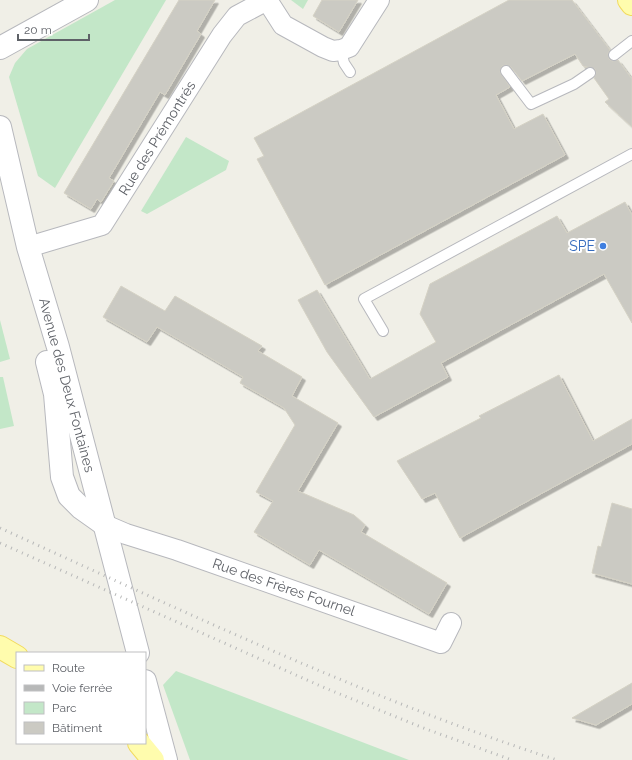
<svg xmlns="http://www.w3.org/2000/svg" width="632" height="760" font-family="Raleway,sans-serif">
<defs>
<filter id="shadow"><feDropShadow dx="3.5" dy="3.5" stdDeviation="0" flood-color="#0004"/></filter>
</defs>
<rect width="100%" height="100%" fill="#f0efe7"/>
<g fill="#c3e7c8">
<polygon points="115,0 166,0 55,188 38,176 9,77 15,63 27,49"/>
<polygon points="291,0 308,0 303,9"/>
<polygon points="186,137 229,161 226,170 147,214 141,211"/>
<polygon points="0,320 10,359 0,362"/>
<polygon points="0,377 3,377 14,426 0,429"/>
<polygon points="176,671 409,760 190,760 163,685"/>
</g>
<g fill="#cbcac3" stroke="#d5d2c5" filter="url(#shadow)">
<polygon points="179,0 215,0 197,31 201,34 165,95 160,92 109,178 114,181 101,202 97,199 91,209 64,193"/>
<polygon points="322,0 358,0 339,32 313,16"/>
<polygon points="509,0 572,0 610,50 608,53 609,59 612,61 618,60 632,79 632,127 605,102 609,99 594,78 596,73 595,69 583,66 575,54 522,81 511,67 506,65 502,66 500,72 510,87 496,95 514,129 543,114 565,155 325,285 257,159 264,156 254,138"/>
<polygon points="625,202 632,215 632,323 604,274 441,363 448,377 374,417 327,352 298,300 317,290 370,379 436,342 420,314 430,284 557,216 567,233"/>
<polygon points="121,286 165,311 175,296 262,346 258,351 302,377 292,396 338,423 298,491 354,515 365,525 361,532 447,583 429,614 319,550 310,565 254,532 273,501 256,492 295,425 284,408 240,383 243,377 157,327 147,342 103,317"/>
<polygon points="559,375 593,441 632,419 632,444 460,538 435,493 422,499 397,461 481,418 479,416"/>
<polygon points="612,503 632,509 632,584 592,573 598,546 601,547"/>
<polygon points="632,683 632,704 596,725 572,718"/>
</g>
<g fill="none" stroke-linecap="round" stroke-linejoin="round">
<defs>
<g id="service">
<polyline points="341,50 344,63 350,72"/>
<polyline points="614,55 632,41"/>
<polyline points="506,71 531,104 574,84 590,73"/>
<polyline points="383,331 364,299 632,154"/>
</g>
<g id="minor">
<polyline points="28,247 102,225 222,35 237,16 267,0 283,25 323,47 333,51 341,50 349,47 379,0"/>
<polyline points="105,525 126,534 177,550 441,643 451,623"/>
</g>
<g id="tertiary">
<polyline points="0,48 87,0"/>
<polyline points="0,127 28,247 58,347 138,653"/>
<polyline points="47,362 55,394 62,477 69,496 81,508 105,525"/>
<polyline points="145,681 166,760"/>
</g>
<g id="primary">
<polyline points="629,0 632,4"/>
<polyline points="0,647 17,657"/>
<polyline points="139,743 153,760"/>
</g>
</defs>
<use href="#service" stroke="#b7b8bd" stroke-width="12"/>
<use href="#minor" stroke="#b7b8bd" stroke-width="22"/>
<use href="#tertiary" stroke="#b7b8bd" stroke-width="24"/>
<use href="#primary" stroke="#f2db5e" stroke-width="24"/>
<use href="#service" stroke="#fff" stroke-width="10"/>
<use href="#minor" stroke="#fff" stroke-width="20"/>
<use href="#tertiary" stroke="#fff" stroke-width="22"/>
<use href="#primary" stroke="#fffcad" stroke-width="22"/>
<g stroke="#b7b8b8" stroke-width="3" stroke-dasharray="1 5" stroke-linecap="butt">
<path d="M0,528c183,83 365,170 557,232"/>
<polyline points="0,543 325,688 426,729 512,760"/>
</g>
</g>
<circle fill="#3f7fe0" stroke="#fff" stroke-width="1.5" cx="603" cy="246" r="4"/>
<g text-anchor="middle" stroke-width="4" stroke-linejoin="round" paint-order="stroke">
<g font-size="14" fill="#5e6167" stroke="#fff">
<text transform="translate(157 138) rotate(-58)" y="5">Rue des Prémontrés</text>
<text transform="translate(67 385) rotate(75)" y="5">Avenue des Deux Fontaines</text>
<text transform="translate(284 587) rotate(19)" y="5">Rue des Frères Fournel</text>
</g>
<g font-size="14" fill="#366cbe" stroke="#fff" text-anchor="end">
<text x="595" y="251">SPE</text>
</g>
</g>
<rect x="16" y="652" width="130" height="92" fill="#ffffff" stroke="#bfc0c2"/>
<rect x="24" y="665" width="20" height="6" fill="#fffcad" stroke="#bfc0c2"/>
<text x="52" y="672" font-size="12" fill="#5e6167">Route</text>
<rect x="24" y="685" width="20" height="6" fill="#b7b8b8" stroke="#bfc0c2"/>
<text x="52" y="692" font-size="12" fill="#5e6167">Voie ferrée</text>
<rect x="24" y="702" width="20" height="12" fill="#c3e7c8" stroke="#bfc0c2"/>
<text x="52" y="712" font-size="12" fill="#5e6167">Parc</text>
<rect x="24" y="722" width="20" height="12" fill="#cbcac3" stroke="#bfc0c2"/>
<text x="52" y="732" font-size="12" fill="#5e6167">Bâtiment</text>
<path d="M18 34v6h71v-6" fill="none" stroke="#5e6167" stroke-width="2"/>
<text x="24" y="34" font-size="12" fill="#5e6167" stroke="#ffffff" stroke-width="3" paint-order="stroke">20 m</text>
</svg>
